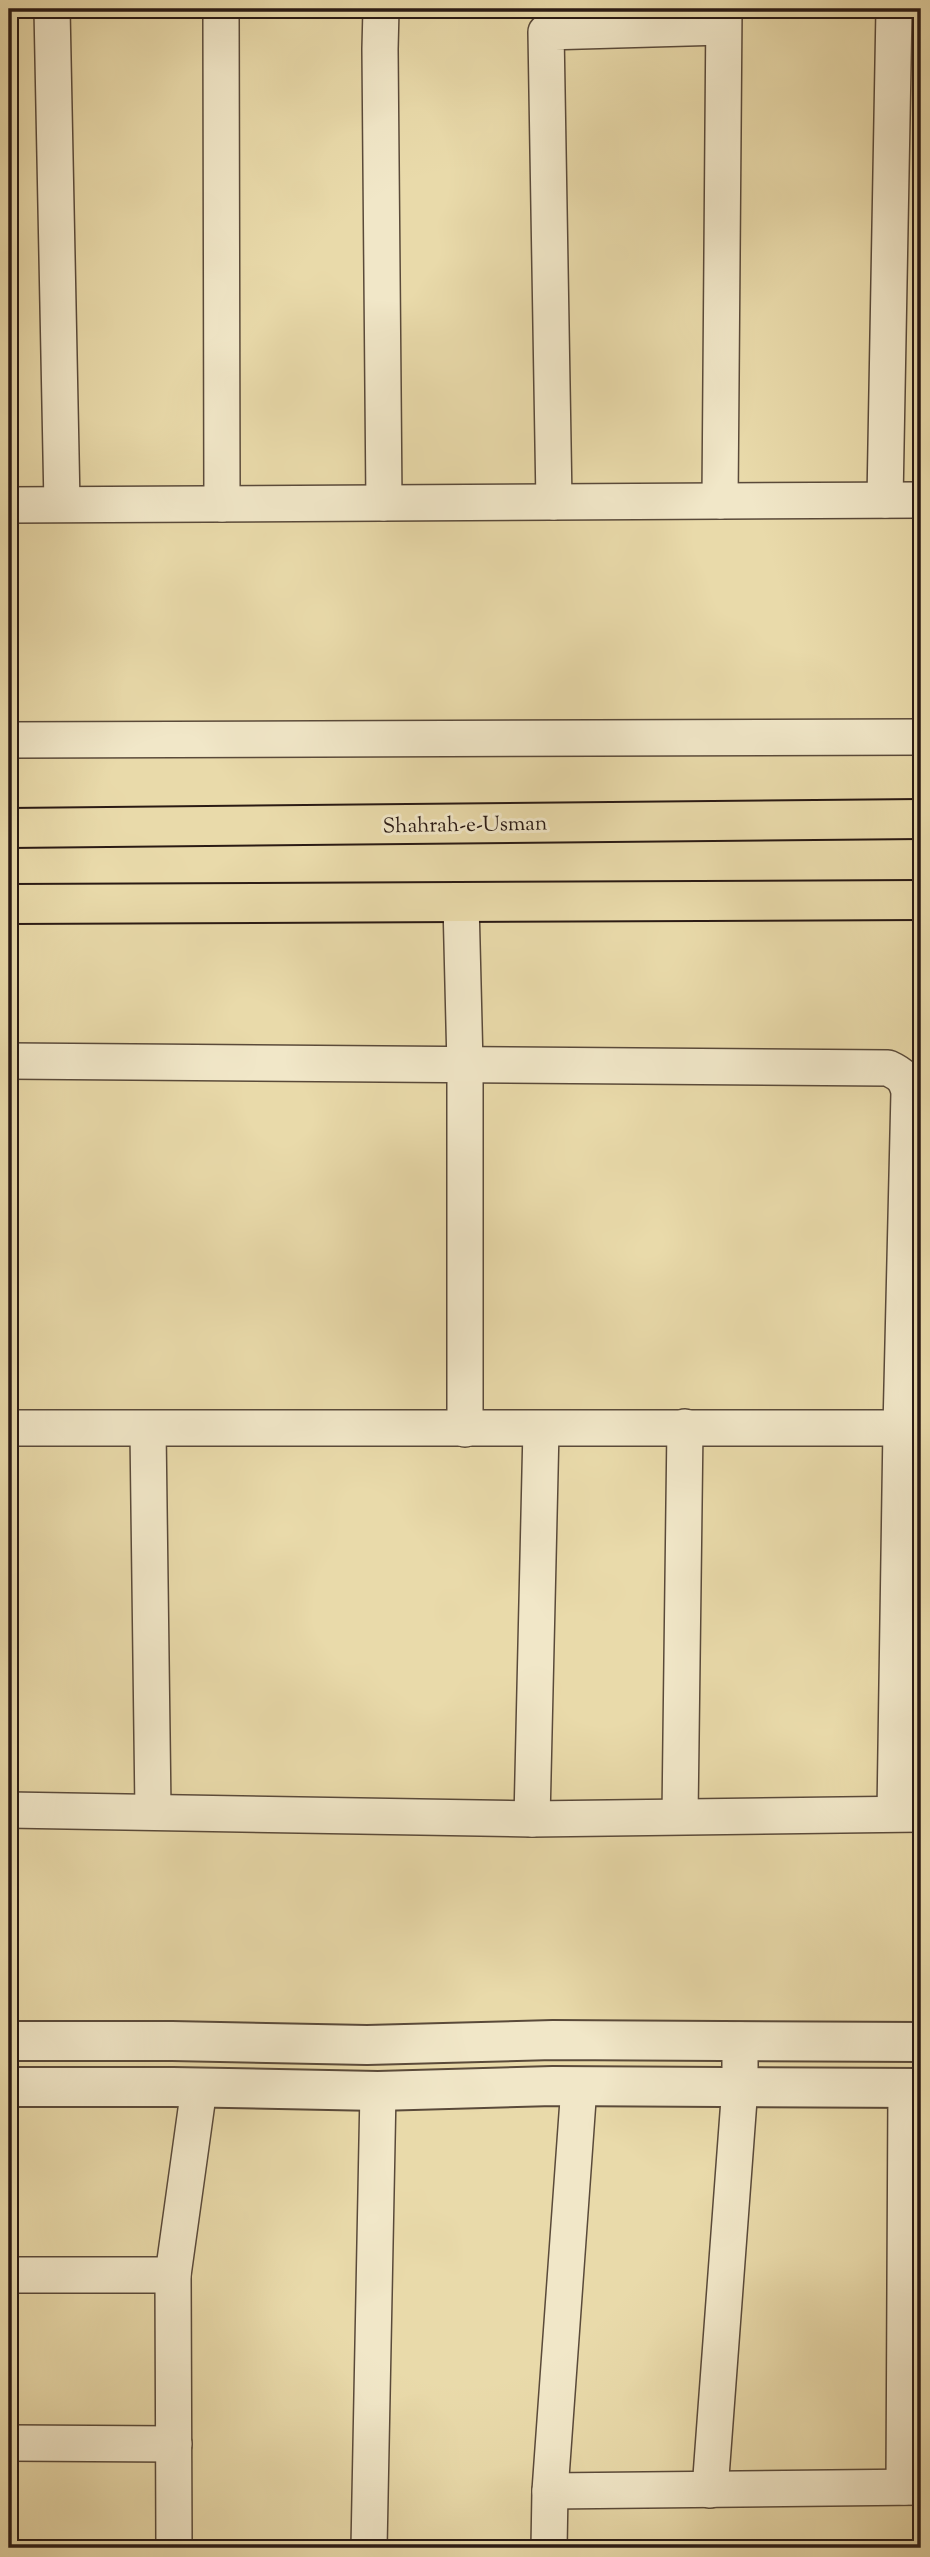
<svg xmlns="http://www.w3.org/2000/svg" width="930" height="2557" font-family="'Sorts Mill Goudy',serif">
<rect width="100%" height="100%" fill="#e9daaa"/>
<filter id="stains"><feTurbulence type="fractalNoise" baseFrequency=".00286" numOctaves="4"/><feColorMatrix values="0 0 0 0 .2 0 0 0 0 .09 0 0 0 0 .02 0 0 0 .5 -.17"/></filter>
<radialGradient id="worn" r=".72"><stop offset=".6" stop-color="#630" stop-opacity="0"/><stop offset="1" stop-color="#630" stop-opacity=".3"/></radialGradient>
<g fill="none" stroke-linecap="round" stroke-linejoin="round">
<defs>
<g id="minor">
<polyline points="52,9 62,504"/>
<polyline points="221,9 222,504"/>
<polyline points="381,9 380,49 384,503"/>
<polyline points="885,500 894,9"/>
<polyline points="720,501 724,9"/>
<polyline points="554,502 546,32 723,27"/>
<polyline points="9,505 921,500"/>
<polyline points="9,740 921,737"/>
<polyline points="461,903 465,1065 465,1429"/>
<path d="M9,1061l879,7c13,6 18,10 21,24l-8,336 -6,385"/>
<polyline points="9,1428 921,1428"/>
<polyline points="148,1430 153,1811"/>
<polyline points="9,1810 532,1819 921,1814"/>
<polyline points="680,1816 685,1427"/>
<polyline points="532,1819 541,1429"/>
<polyline points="9,2275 173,2275"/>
<polyline points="9,2443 174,2444"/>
<polyline points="904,2487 906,2088"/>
<polyline points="710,2490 740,2086 740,2040"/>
<polyline points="550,2491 921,2487"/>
<polyline points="174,2548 173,2275 199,2088"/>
<polyline points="369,2548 378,2091"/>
<polyline points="549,2548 550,2491 579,2086"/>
</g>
<g id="tertiary">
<polyline points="9,2041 172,2041 367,2045 553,2040 921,2042"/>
<polyline points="9,2087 173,2087 378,2091 553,2086 921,2088"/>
</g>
<g id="primary">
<polyline points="9,828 921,819"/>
<polyline points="9,904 921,900"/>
</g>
</defs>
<use href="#minor" stroke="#5a4a3a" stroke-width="38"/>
<use href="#tertiary" stroke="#5a4a3a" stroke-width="42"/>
<use href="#primary" stroke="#2a1a14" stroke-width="42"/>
<use href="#minor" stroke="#f1e7c8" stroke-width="35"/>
<use href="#tertiary" stroke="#f1e7c8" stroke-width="38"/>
<use href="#primary" stroke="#e9daaa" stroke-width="38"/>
</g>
<g text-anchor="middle" stroke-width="6" stroke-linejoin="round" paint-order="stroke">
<g font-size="21" fill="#2a1a14" stroke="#f1e7c8">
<text transform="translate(465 824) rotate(-1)" y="7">Shahrah-e-Usman</text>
</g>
</g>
<rect width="930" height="2557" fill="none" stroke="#e9daaa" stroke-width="35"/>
<rect x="10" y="10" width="909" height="2536" fill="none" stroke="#2a1a14" stroke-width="3.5"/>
<rect x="18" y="18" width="895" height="2522" fill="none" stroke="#2a1a14" stroke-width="2"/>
<rect width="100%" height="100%" filter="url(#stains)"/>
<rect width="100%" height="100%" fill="url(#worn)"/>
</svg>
